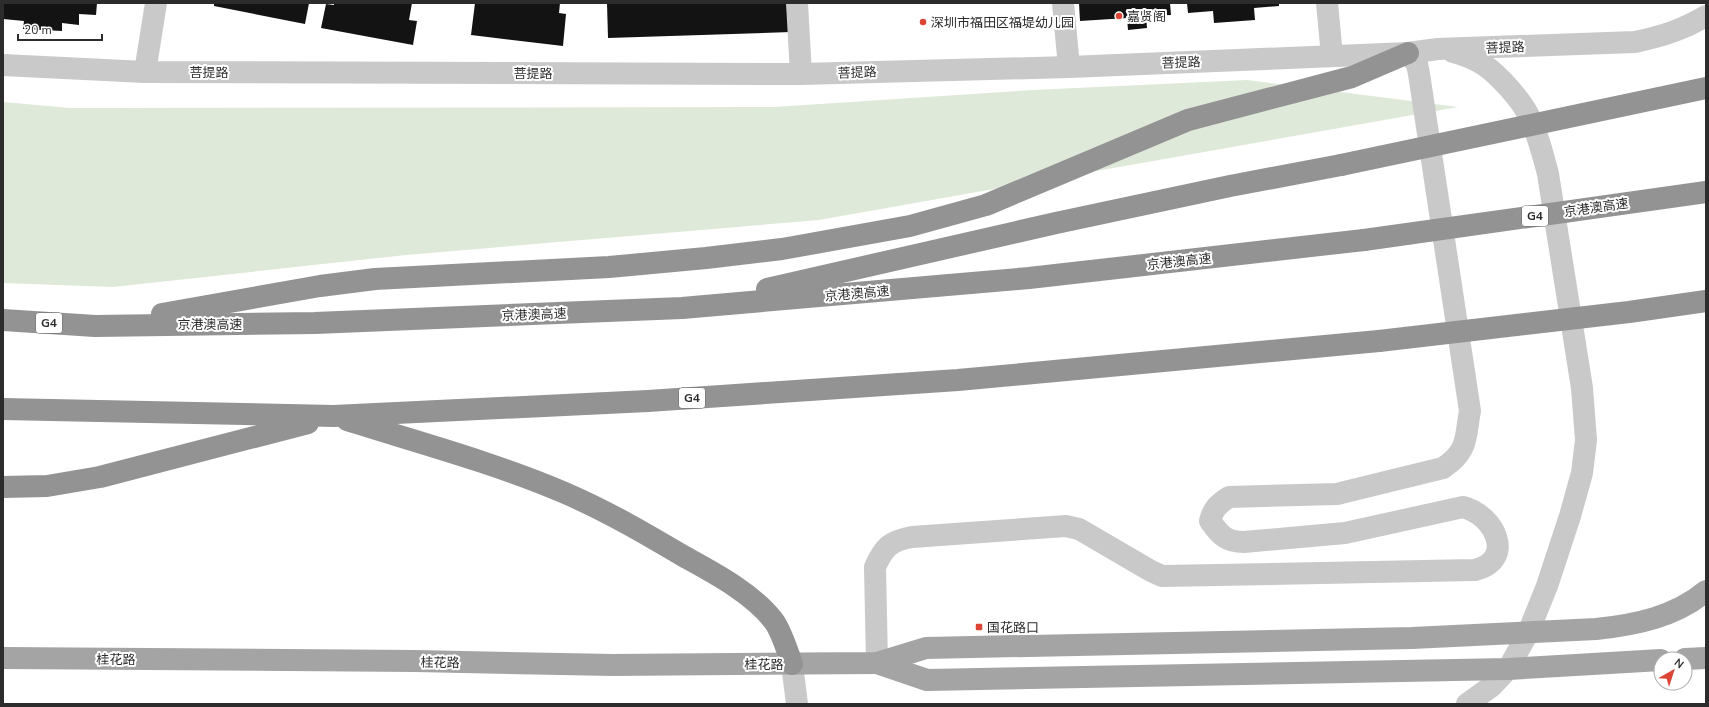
<svg xmlns="http://www.w3.org/2000/svg" width="1709" height="707" font-family="'Nunito Sans','Noto Sans SC',sans-serif">
<rect width="100%" height="100%" fill="#fff"/>
<polygon fill="#dfe9d9" points="1247,80 1458,107 819,220 406,255 113,287 3,283 3,102 70,108 774,107 1033,90"/>
<g fill="#131313">
<polygon points="3,3 97,3 96,15 79,14 79,25 62,23 62,31 23,29 24,21 3,19"/>
<polygon points="214,3 309,3 305,24 214,6"/>
<polygon points="334,3 412,3 409,20 417,21 413,45 321,28 326,4 334,5"/>
<polygon points="475,3 560,3 559,13 566,14 563,46 471,35"/>
<polygon points="607,3 790,3 791,32 608,38"/>
<polygon points="1079,3 1170,3 1171,15 1146,16 1147,28 1128,30 1127,18 1080,21"/>
<polygon points="1187,3 1279,3 1279,6 1254,8 1255,20 1214,23 1213,11 1188,13"/>
</g>
<g fill="none" stroke-linecap="round" stroke-linejoin="round">
<g stroke="#c9c9c9" stroke-width="22">
<polyline points="797,3 801,74"/>
<polyline points="1063,3 1069,67"/>
<polyline points="1327,3 1332,56"/>
<path d="M1453,52c11,3 21,7 31,13 15,10 37,35 45,51 9,18 14,39 19,58l34,214 4,52 -4,33 -12,43 -23,70 -19,47 -20,36 -16,17 -25,18"/>
<path d="M3,65l142,7 656,2 268,-7 339,-14 30,-4 197,-7c28,-6 47,-12 71,-26"/>
<polyline points="145,72 156,3"/>
<path d="M877,663l-2,-96c9,-20 15,-26 37,-30l154,-11 13,3 72,42 11,5 313,-6c41,-10 20,-55 -12,-63l-118,26 -101,9c-18,0 -24,-7 -34,-21 3,-12 8,-17 19,-24l108,-3 12,-3 94,-23c26,-17 22,-31 27,-57l-51,-337 -2,-10 -9,-11"/>
<polyline points="792,664 797,704"/>
</g>
<g stroke="#a4a4a4" stroke-width="22">
<path d="M3,658l412,3 198,4 264,-2 49,-15 486,-10 184,-9c39,-4 79,-12 110,-38"/>
<polyline points="1685,659 1706,658"/>
<polyline points="877,663 927,680 1508,669 1661,660"/>
</g>
<g stroke="#939393" stroke-width="22">
<polyline points="767,289 1056,223 1230,186 1341,165"/>
<polyline points="162,314 320,286 375,279 609,267 706,258 782,249 910,226 986,205 1188,120 1352,77 1408,53"/>
<polyline points="3,320 95,326 315,323 682,308 1029,278 1364,240"/>
<polyline points="3,409 334,416 648,401 958,380 1379,341"/>
<path d="M347,420c73,23 148,43 218,73 42,18 81,41 120,64 29,16 67,36 88,63 7,8 15,32 19,44"/>
<polyline points="3,487 47,486 100,477 308,423"/>
</g>
<g stroke="#939393" stroke-width="22">
<polyline points="1341,165 1706,88"/>
<polyline points="1364,240 1706,192"/>
<polyline points="1379,341 1629,312 1706,301"/>
</g>
</g>
<g fill="#dc4435" stroke="#fff" stroke-width="1.5">
<circle cx="1119" cy="16" r="4"/>
<circle cx="923" cy="22" r="4"/>
<rect x="975" y="623" width="8" height="8" rx="2"/>
</g>
<g text-anchor="middle" stroke-width="4" stroke-linejoin="round" paint-order="stroke">
<g fill="#fff" stroke="#6b6b6b" stroke-width="1">
<rect x="1522" y="206" width="26" height="20" rx="3"/>
<rect x="36" y="313" width="26" height="20" rx="3"/>
<rect x="679" y="388" width="26" height="20" rx="3"/>
</g>
<g font-size="12" font-weight="bold" fill="#2c2c2c">
<text x="1535" y="220">G4</text>
<text x="49" y="327">G4</text>
<text x="692" y="402">G4</text>
</g>
<g font-size="13" fill="#2c2c2c" stroke="#fff" text-anchor="start">
<text x="1127" y="21">嘉贤阁</text>
<text x="931" y="27">深圳市福田区福堤幼儿园</text>
<text x="987" y="632">国花路口</text>
</g>
<g font-size="13" fill="#2c2c2c" stroke="#fff">
<text transform="translate(1505 47) rotate(-2)" y="5">菩提路</text>
<text transform="translate(1181 62) rotate(-2)" y="5">菩提路</text>
<text x="209" y="77">菩提路</text>
<text transform="translate(857 72) rotate(-2)" y="5">菩提路</text>
<text x="533" y="78">菩提路</text>
<text transform="translate(1596 207) rotate(-8)" y="5">京港澳高速</text>
<text transform="translate(1179 261) rotate(-6)" y="5">京港澳高速</text>
<text transform="translate(857 293) rotate(-5)" y="5">京港澳高速</text>
<text transform="translate(534 314) rotate(-2)" y="5">京港澳高速</text>
<text x="210" y="329">京港澳高速</text>
<text x="116" y="664">桂花路</text>
<text transform="translate(440 662) rotate(1)" y="5">桂花路</text>
<text x="764" y="669">桂花路</text>
</g>
</g>
<rect width="1709" height="707" fill="none" stroke="#2c2c2c" stroke-width="8"/>
<g transform="translate(1673 671) rotate(39)"><circle r="19" fill="#ffffff" stroke="#ababab"/>
<path d="M0-3L7 15L0 10L-7 15Z" fill="#dc4435"/>
<text y="-6" font-size="11" font-weight="bold" text-anchor="middle" fill="#2c2c2c">N</text>
</g>
<path d="M18 34v6h84v-6" fill="none" stroke="#2c2c2c" stroke-width="2"/>
<text x="24" y="34" font-size="12" fill="#2c2c2c" stroke="#ffffff" stroke-width="3" paint-order="stroke">20 m</text>
</svg>
